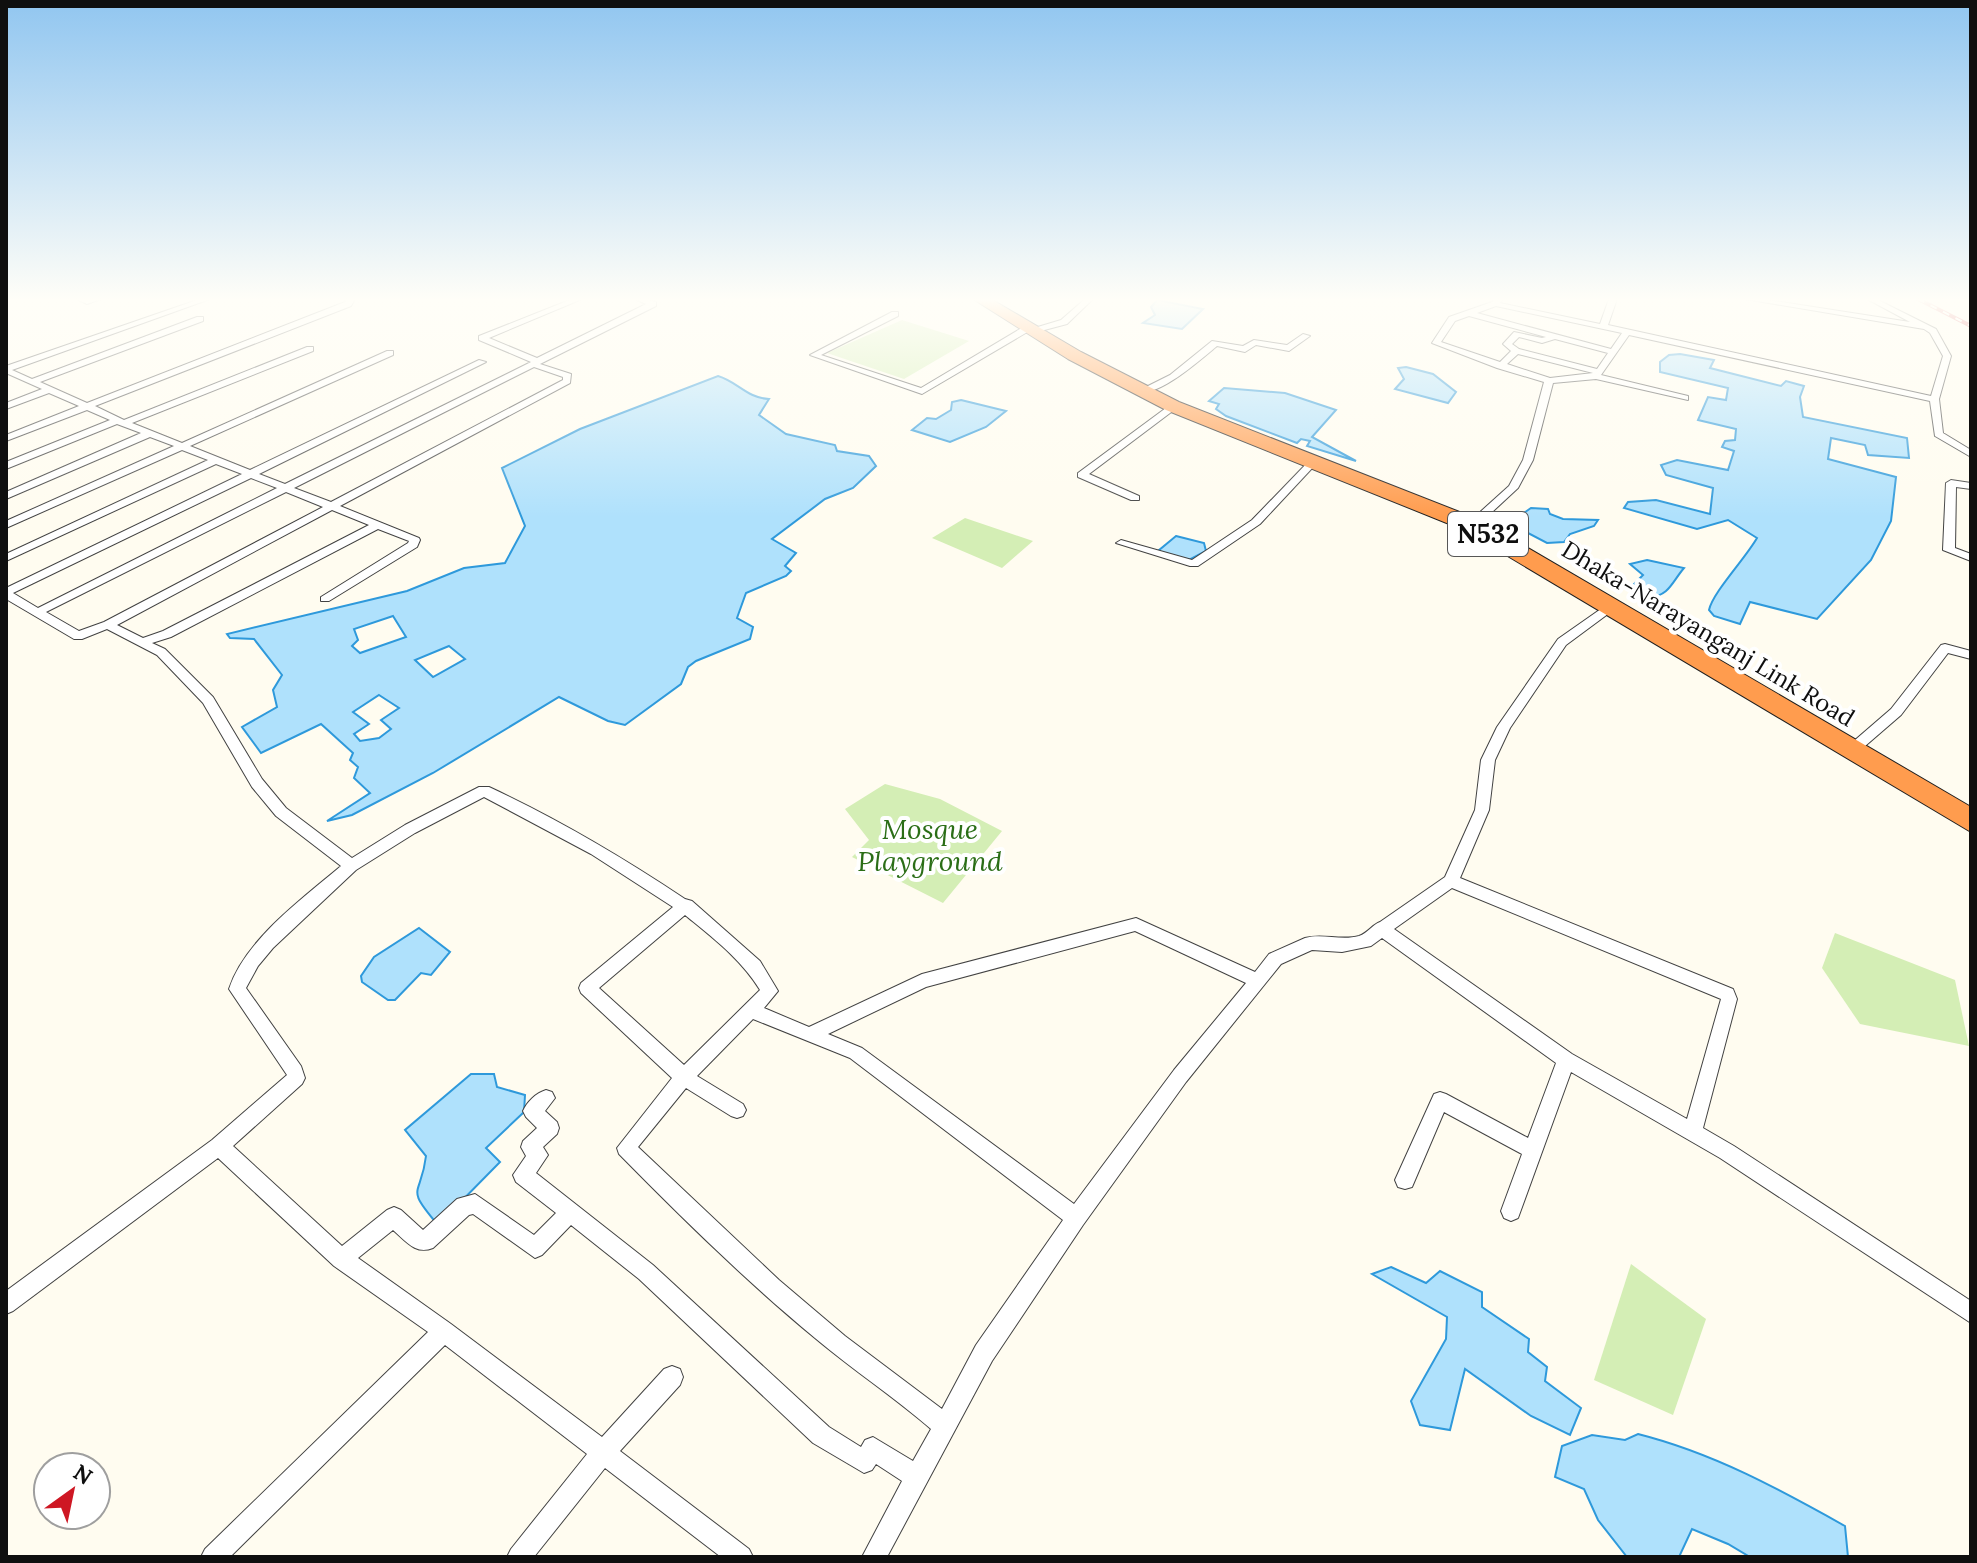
<svg xmlns="http://www.w3.org/2000/svg" width="1977" height="1563" font-family="Lora,serif">
<rect width="100%" height="100%" fill="#fffcf0"/>
<g fill="#d4eeb5">
<polygon points="902,320 969,341 904,379 827,353"/>
<polygon points="965,518 1033,541 1002,568 932,538"/>
<polygon points="885,784 940,799 1002,831 943,903 852,857 869,840 845,809"/>
<polygon points="1835,933 1955,980 1969,1046 1860,1024 1822,968"/>
<polygon points="1631,1264 1706,1319 1673,1415 1594,1380"/>
</g>
<g fill="#afe1fc" stroke="#2e99db" stroke-width="2" fill-rule="evenodd">
<polygon points="1157,300 1203,309 1182,329 1143,323 1155,315 1151,307"/>
<path d="M1680,354l34,6 -4,8 71,18 5,-5 18,5 -4,11 3,20 104,21 2,20 -41,-3 -3,-10 -34,-7 -3,21 68,18 -5,44 -20,39 -54,59 -67,-17 -10,22 -26,-8 -5,-6c4,-18 36,-51 48,-72l-29,-18 -31,9 -73,-21 4,-6 28,-2 54,14 3,-26 -47,-13 -5,-10 16,-5 51,10 6,-19 -12,-4 3,-6 10,-1 1,-11 -38,-9 10,-23 18,3 2,-12 -68,-16v-10l9,-7z"/>
<polygon points="1406,367 1433,374 1456,392 1448,403 1395,389 1404,379 1398,368"/>
<path d="M718,376c20,6 29,22 51,23l-10,16 27,19 49,11 2,6 32,5 7,10 -23,22 -28,11 -53,40 24,14 -11,13 6,5 -5,5 -40,17 -9,25 16,9 -3,12 -54,22 -8,6 -7,17 -56,41 -17,-4 -49,-24 -126,76 -81,42 -25,6 43,-28 -16,-15 4,-11 -8,-7 3,-7 -32,-29 -60,29 -19,-26 35,-20 -4,-17 9,-15 -28,-36 -24,-1 -3,-4 180,-43 57,-23 41,-5 20,-37 -23,-58 78,-39zM393,616l13,21 -46,16 -8,-7 6,-6 -4,-11zM449,646l16,13 -32,18 -18,-17zM379,695l20,13 -18,12 10,9 -12,9 -19,3 -6,-7 15,-10 -16,-12z"/>
<polygon points="1224,388 1285,393 1336,410 1312,437 1356,461 1307,446 1310,441 1301,439 1297,443 1226,416 1216,409 1219,404 1209,401"/>
<polygon points="961,400 1006,411 986,427 950,442 912,430 927,418 936,419 951,410 952,402"/>
<polygon points="1531,508 1548,509 1550,514 1563,519 1598,520 1594,526 1570,534 1564,542 1547,543 1526,532 1528,527 1521,515"/>
<polygon points="1176,536 1204,543 1206,551 1187,561 1158,551"/>
<path d="M1647,560l37,8c-12,14 -15,28 -34,29l-17,-12 10,-10 -13,-11z"/>
<polygon points="419,928 450,952 431,975 421,973 395,1000 388,1000 362,982 361,976 374,957"/>
<path d="M471,1074h23l3,13 28,8 -1,17 -38,36 14,14 -62,63c-34,-40 -17,-27 -12,-69l-21,-26z"/>
<polygon points="1391,1267 1426,1283 1440,1271 1482,1292 1482,1307 1529,1339 1528,1352 1547,1367 1545,1381 1581,1408 1570,1435 1531,1416 1465,1369 1450,1430 1420,1425 1411,1401 1446,1339 1447,1317 1372,1274"/>
<path d="M1638,1434c75,19 139,54 207,92l3,31h-98l-22,-13 -36,-15 -13,28h-52l-29,-37 -14,-31 -29,-12 7,-31 30,-11 33,5z"/>
</g>
<g fill="none" stroke-linecap="round" stroke-linejoin="round">
<defs>
<g id="street">
<polygon points="77,299 101,299 87,304"/>
<path d="M200,299h10l-198,71 20,9 165,-62h6v4l-163,61 47,21 258,-101 2,-3h8l-4,7 -256,100 29,14 183,-73h6v4l-181,72 50,20 205,-92h6v4l-203,91 60,24 229,-110 7,2 -227,112 26,10 246,-122 -52,-22v-4l93,-37h10l-93,39 48,20 109,-54 -11,-5h10l11,3v4l-116,58 31,10 -1,9 -230,123 79,32 1,2 -3,7 -88,54h-8v-4l87,-54 1,-2 -31,-12 -207,108 -19,6 13,6 48,48 49,82 24,29 66,50 53,-33 74,-38h10c69,32 133,70 196,112l7,2 68,60 18,30 -14,17 45,19 113,-53 214,-56 119,54 14,-18 36,-16c17,-5 36,3 54,-2 9,-3 13,-11 21,-14l65,-45 30,-67 6,-50 16,-33 61,-88 50,-35h8v4l-50,37 -56,83 -15,32 -6,50 -29,68 273,111 4,10 -34,129 31,18 237,155v22l-251,-165 -149,-86 -53,146 -7,3 -7,-3 -3,-7 21,-57 -78,-42 -32,75 -7,2 -7,-2 -3,-7 39,-86 6,-2 6,2 82,44 28,-75 -174,-125 -11,8 -29,6 -30,-2 -31,14 -95,118 -103,143 -91,136 -105,196h-25l40,-76 -26,-17 -4,6 -8,3 -51,-30 -174,-164 -68,-54 -29,30 -7,3 -62,-44 -4,1 -36,33c-18,7 -27,-7 -40,-18l-35,28 93,66 151,113 62,-68 8,-3 8,3 3,8 -3,8 -60,66 129,98 4,8h-32l-116,-89 -71,89h-27l4,-8 76,-95 -142,-109 -215,212h-29l4,-8 223,-217 -94,-66 -116,-108 -205,153 -7,3v-23l206,-151 75,-65 -58,-86c16,-49 73,-90 112,-123l-65,-50 -24,-29 -49,-84 -46,-48 -50,-26 -25,10h-8l-68,-40v-11l236,-114 -26,-10 -210,97v-7l202,-94 -26,-10 -176,78v-7l168,-75 -24,-9 -144,62v-7l135,-59 -24,-9 -111,45v-7l104,-42 -23,-10 -81,31v-6l73,-29 -30,-13 -43,16v-6l36,-14 -36,-16v-7zM534,367l29,10v3l-232,122 -37,-14zM251,478l26,10 -239,120 -25,-15zM286,492l37,15 -219,115 -25,9 -33,-19zM332,510l37,15 -206,106 -20,7 -26,-13zM484,797l107,57 82,53 -92,76 -2,5 2,5 91,85 -55,70 2,6c63,64 127,127 196,184 38,32 79,59 116,91l-18,32 -40,-24 -8,3 -4,7 -32,-20 -176,-162 -117,-92 12,-18 -5,-8 14,-13 2,-6 -2,-6 -12,-11 10,-13 -3,-6 -6,-2c-10,3 -19,12 -23,21l3,6 11,11 -14,13 -2,6 5,9 -13,19 3,7 40,31 -22,22 -59,-41 -18,5 -34,31 -22,-20 -7,-3 -7,3 -45,36 -109,-100 69,-62 3,-6 -4,-12 -55,-78 12,-22 15,-18 83,-78 59,-37zM1452,888l269,111 -34,120 -115,-65 -178,-125zM685,915c28,23 56,44 75,75l-76,75 -85,-77zM1135,931l111,52 -72,87 -100,134 -212,-156 -34,-14 98,-47zM753,1019l97,39 213,162 -87,125 -34,64 -97,-73 -66,-56 -141,-133 48,-59 45,28 6,2 6,-2 3,-6 -3,-6 -46,-28z"/>
<polygon points="1085,299 1093,299 1067,324 1033,333 1029,331 922,394 810,355 892,312 898,312 898,316 821,355 921,388 1025,326 1031,326 1031,329 1061,320"/>
<path d="M1495,299h8l-3,4 100,21 9,-25h8l-9,26 323,71 12,-40 -13,-23 -6,-4 -179,-30h16l149,23 -43,-23h9l60,30 15,27 -12,43 4,34 28,17v7l-36,-21 -5,-35 -301,-66 -28,40 87,21v4l-92,-21 -43,4 -20,77 -15,28 -42,39h-8v-4l41,-37 14,-26 21,-78 -47,-14 -65,-25 17,-26 43,-15zM1496,306l126,27 -11,16 -134,-36zM1469,316l77,21 -4,1 -28,-6 -11,12 8,7 -11,11 -59,-20 14,-21zM1519,337l23,6 13,-4 53,14 -11,16 -78,-20 -7,-5zM1518,354l75,19 -43,5 -43,-14z"/>
<path d="M1303,334l7,2 -21,15 -33,-6 -11,7 -28,-6c-16,13 -60,53 -79,45l32,-16 42,-34 31,5 11,-6 33,5z"/>
<polygon points="1170,405 1178,407 1089,474 1139,496 1139,500 1131,500 1078,477 1078,473"/>
<polygon points="1313,459 1318,462 1316,464 1260,524 1198,566 1190,566 1116,543 1121,540 1192,560 1252,520 1310,460"/>
<polygon points="1951,480 1971,483 1971,489 1956,487 1955,548 1971,554 1971,561 1943,550 1946,483"/>
<polygon points="1945,644 1971,651 1971,659 1948,653 1901,715 1857,753 1847,753 1845,750 1847,747 1891,709 1941,645"/>
</g>
<polygon id="highway" points="973,299 991,299 1081,352 1179,402 1480,520 1971,807 1971,832 1464,530 1166,410 1068,359"/>
</defs>
<use href="#street" stroke="#424242" stroke-width="2"/>
<use href="#highway" stroke="#202020" stroke-width="2"/>
<use href="#street" fill="#fff" fill-rule="evenodd"/>
<use href="#highway" fill="#ff9c4e" fill-rule="evenodd"/>
<defs>
<polyline id="rail" points="1918,299 1971,326"/>
</defs>
<use href="#rail" stroke="#ce1723" stroke-width="4"/>
<use href="#rail" stroke="#fff" stroke-width="2" stroke-dasharray="7" stroke-linecap="butt"/>
</g>
<linearGradient id="sky" x2="0" y2="1"><stop stop-color="#91c6f0"/><stop offset="0.58" stop-color="#fffef8"/><stop offset="1" stop-color="#fffef8" stop-opacity="0"/></linearGradient>
<rect width="1977" height="517" fill="url(#sky)"/>
<g text-anchor="middle" stroke-width="8" stroke-linejoin="round" paint-order="stroke">
<g font-size="24" fill="#0f0f0f" stroke="#fff">
<text transform="translate(1708 634) rotate(31)" y="8">Dhaka-Narayanganj Link Road</text>
</g>
<rect fill="#fff" stroke="#575757" stroke-width="2" x="1448" y="512" width="80" height="44" rx="6"/>
<g font-size="26" font-weight="bold" fill="#0f0f0f">
<text x="1488" y="543">N532</text>
</g>
<g font-size="28" font-style="italic" fill="#2b6e17" stroke="#fff">
<text x="930" y="839">Mosque<tspan x="930" dy="32">Playground</tspan></text>
</g>
</g>
<rect width="1977" height="1563" fill="none" stroke="#0f0f0f" stroke-width="16"/>
<g transform="translate(72 1491) rotate(33)"><circle r="38" fill="#ffffff" stroke="#9f9f9f" stroke-width="2"/>
<path d="M0-6L14 30L0 20L-14 30Z" fill="#ce1723"/>
<text y="-12" font-size="22" font-weight="bold" text-anchor="middle" fill="#0f0f0f">N</text>
</g>
</svg>
